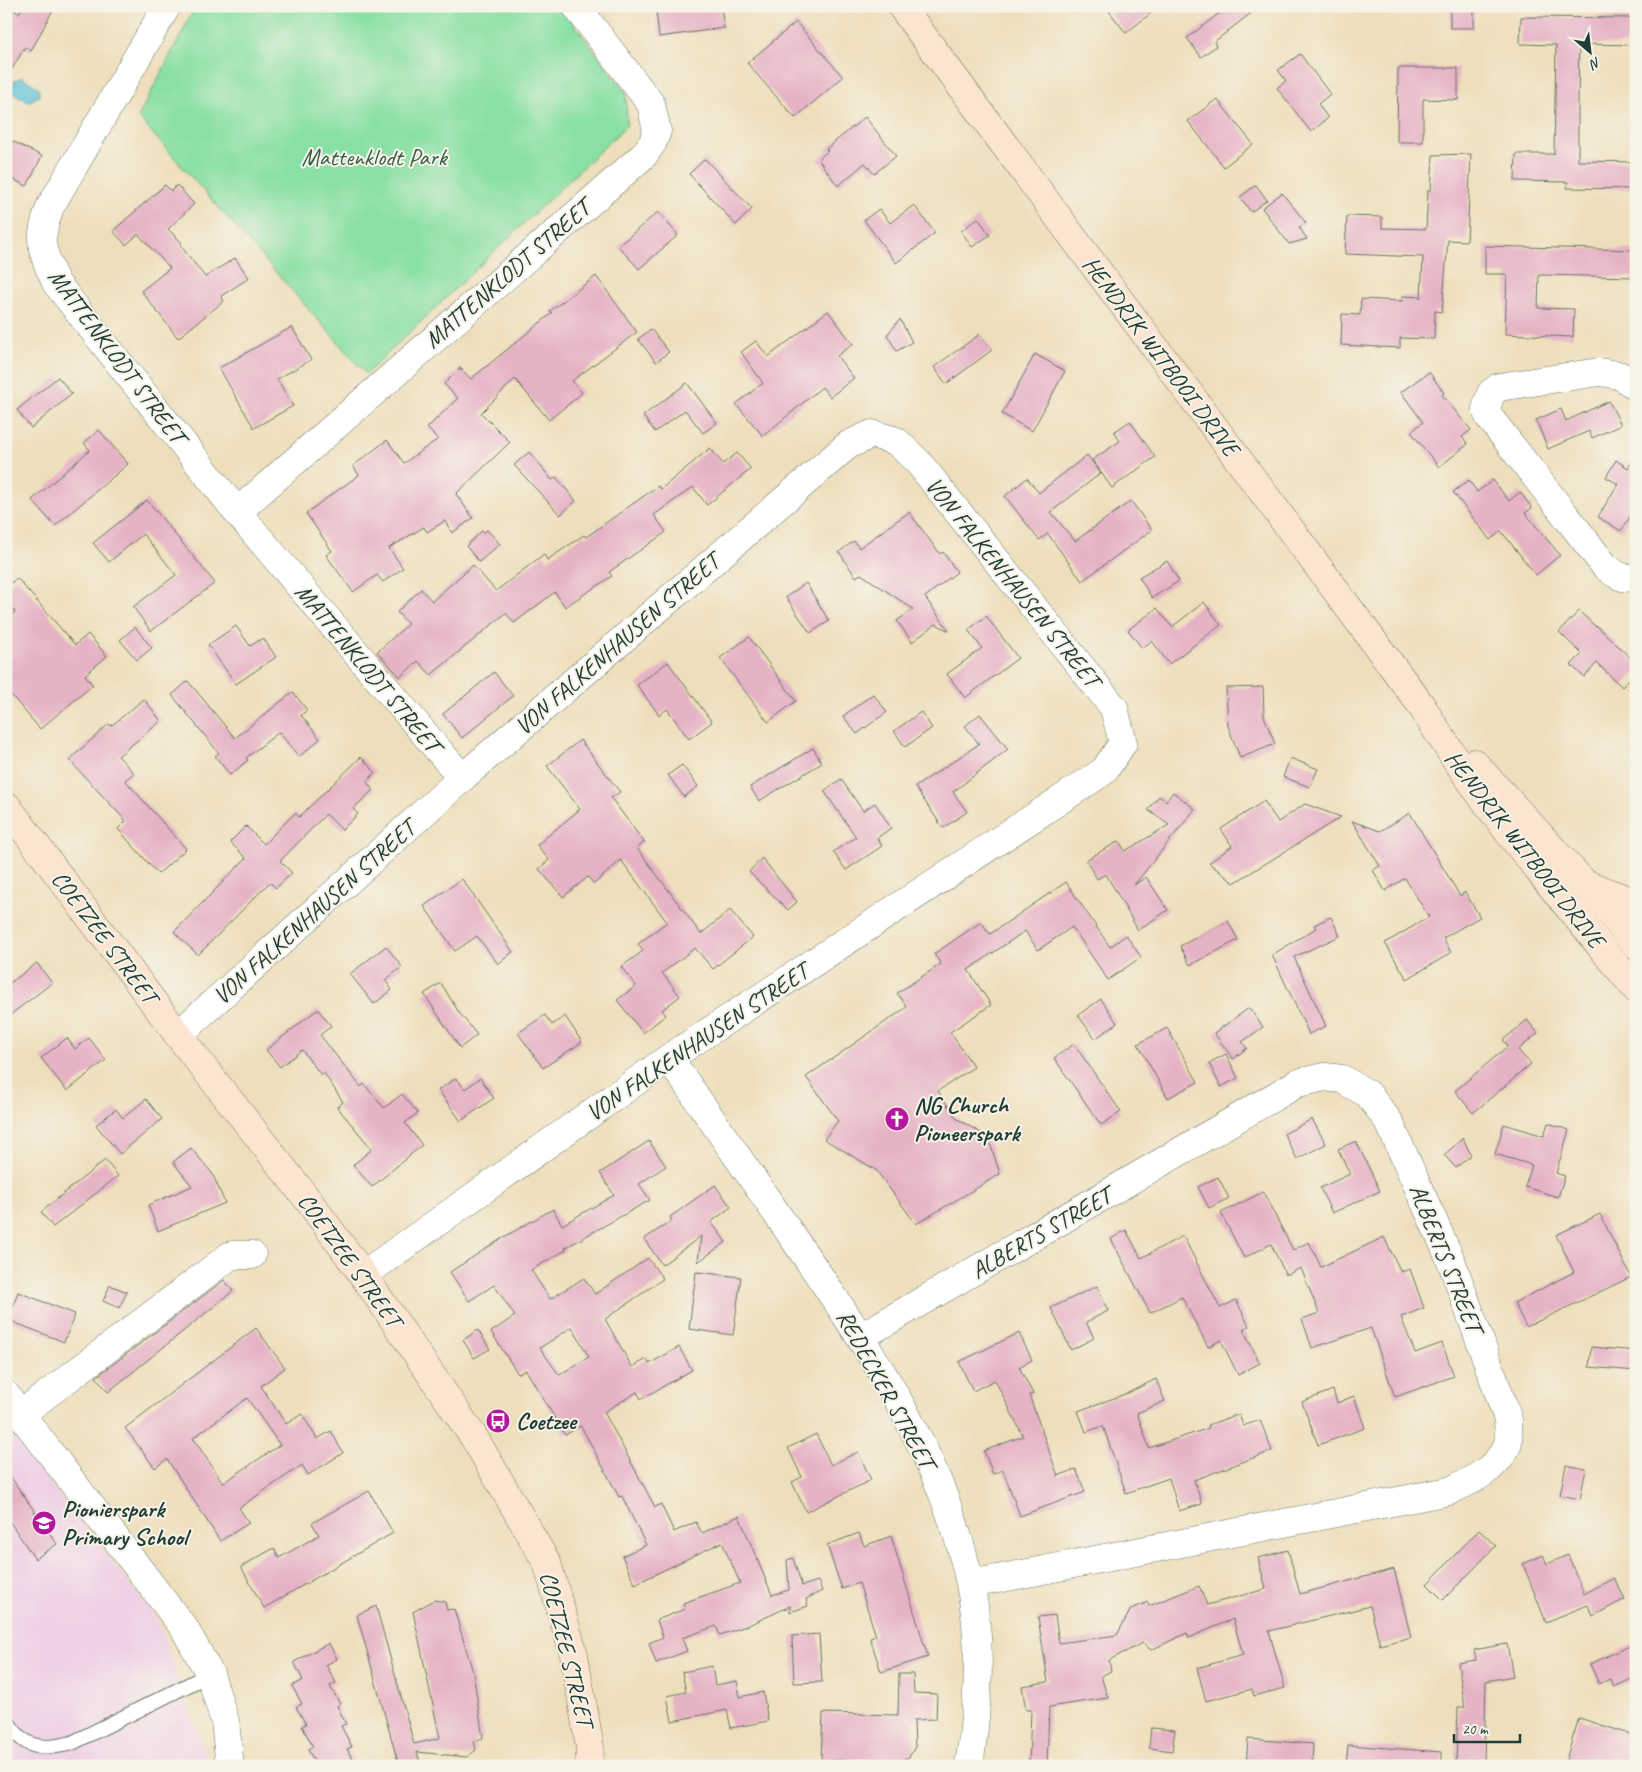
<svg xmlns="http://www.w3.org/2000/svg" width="1642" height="1772" font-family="Caveat,sans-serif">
<rect width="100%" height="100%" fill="#f7f3e8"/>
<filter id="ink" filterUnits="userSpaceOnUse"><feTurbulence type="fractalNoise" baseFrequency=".02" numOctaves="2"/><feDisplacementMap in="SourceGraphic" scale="10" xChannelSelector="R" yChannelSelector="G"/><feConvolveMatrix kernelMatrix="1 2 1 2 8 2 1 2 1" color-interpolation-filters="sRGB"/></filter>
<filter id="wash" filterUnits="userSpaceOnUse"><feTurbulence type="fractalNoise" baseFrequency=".0096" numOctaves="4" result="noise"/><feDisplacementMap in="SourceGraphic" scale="20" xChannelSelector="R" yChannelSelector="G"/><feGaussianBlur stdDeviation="1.12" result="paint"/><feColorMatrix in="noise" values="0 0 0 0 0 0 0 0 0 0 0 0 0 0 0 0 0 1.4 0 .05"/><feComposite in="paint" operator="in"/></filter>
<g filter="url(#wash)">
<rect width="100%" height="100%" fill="#eedfbc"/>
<polygon fill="#eed0e7" points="6,1427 157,1619 206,1755 201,1766 6,1766"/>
<polygon fill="#89e0a4" stroke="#548e6c" points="196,6 560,6 626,92 627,125 366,374 138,117"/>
<polygon fill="#5ac1d7" stroke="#3c7f86" points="22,77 39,88 39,96 28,102 11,91 14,81"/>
<g id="blocks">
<g fill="#e6b2c6" fill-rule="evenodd">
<polygon points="6,6 19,13 23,6 55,6 31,51 25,47 6,79"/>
<polygon points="683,6 721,6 724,28 659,37 656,10"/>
<polygon points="1105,6 1160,6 1126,33"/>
<polygon points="1229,6 1260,6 1214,42 1216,46 1201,57 1187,38"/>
<rect x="1450" y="6" width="24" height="22"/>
<polygon points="1521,17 1636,18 1636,45 1579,44 1578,105 1578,161 1636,162 1636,189 1567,188 1568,182 1515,181 1516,154 1554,154 1556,45 1520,44"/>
<polygon points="796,22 843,77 795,118 747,63"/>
<polygon points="1300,54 1330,94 1318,104 1328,118 1311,132 1277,88 1286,81 1278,70"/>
<polygon points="1398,68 1458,68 1458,100 1423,99 1423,142 1397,142"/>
<polygon points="1217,99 1253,144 1224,167 1188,121"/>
<polygon points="865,117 896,156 874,174 865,163 838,186 818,159 828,151 826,149"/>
<polygon points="6,138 42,156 27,186 6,176"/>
<polygon points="1471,154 1467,241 1448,240 1442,312 1435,311 1434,339 1400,338 1400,348 1341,345 1342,314 1360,315 1361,299 1402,301 1402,296 1421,297 1423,257 1345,254 1347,216 1382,217 1382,228 1426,229 1428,190 1431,190 1433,155"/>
<polygon points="705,159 752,209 736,225 689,174"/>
<polygon points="165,185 171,191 177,185 194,204 168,229 182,243 180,245 205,277 235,258 249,278 221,296 224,301 178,338 141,291 170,268 138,234 126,245 113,231"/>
<polygon points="1256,185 1267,200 1251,212 1240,197"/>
<polygon points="1282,193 1306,223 1299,227 1307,239 1289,244 1262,208"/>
<polygon points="914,205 935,233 896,263 864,220 879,209 890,223"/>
<polygon points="658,212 678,235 639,269 618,246"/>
<polygon points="978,218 990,235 972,247 961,231"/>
<polygon points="1485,246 1636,250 1636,277 1539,275 1538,308 1574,309 1573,337 1505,334 1507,274 1485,274"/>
<polygon points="596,276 637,332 572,381 582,393 549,420 515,379 481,413 510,442 456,494 473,518 452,533 445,521 427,532 424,527 389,548 403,568 383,582 377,575 353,592 326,555 332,551 306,513 359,475 353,466 387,440 404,463 438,439 427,428 458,398 444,384 460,368 471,379 552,313 550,311"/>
<polygon points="828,311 853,344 837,356 854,378 830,397 822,387 763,436 736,404 763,383 741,352 756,341 768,357"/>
<polygon points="900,319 912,342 897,351 887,335"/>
<polygon points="292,327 311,360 277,379 293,406 254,428 219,368"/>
<polygon points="651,329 669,352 656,362 638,339"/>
<polygon points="980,334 992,350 946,384 934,367"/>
<polygon points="1035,354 1065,371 1032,431 1002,414"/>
<polygon points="1429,372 1444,393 1442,395 1471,430 1462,437 1468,444 1439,467 1411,432 1423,422 1401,392"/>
<polygon points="58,377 72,394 31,428 17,410"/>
<polygon points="687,383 717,423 703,433 685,410 655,432 643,416"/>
<polygon points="1609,401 1621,425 1592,438 1589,431 1548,449 1536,420 1561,409 1566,421"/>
<polygon points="1130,421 1155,457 1112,488 1092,460 1120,441 1114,432"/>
<polygon points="99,430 128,464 55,526 32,500 90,450 84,443"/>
<polygon points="710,448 723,464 737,453 751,469 707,505 693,487 654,515 666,532 609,572 612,576 565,607 555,592 514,623 506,613 431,675 418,661 400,677 377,652 408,624 397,612 421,589 432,601 473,565 496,591 544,554 547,560 584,535 586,537 658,486 661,489"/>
<polygon points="529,452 552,480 556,477 576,501 560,515 514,465"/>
<polygon points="1087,455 1101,473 1051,512 1075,541 1131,501 1152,530 1082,581 1048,534 1039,540 1005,496 1027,478 1039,493"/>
<polygon points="1636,456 1636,507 1621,531 1598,517 1618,484 1606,477 1616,460 1628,468"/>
<polygon points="1469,480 1477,492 1493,480 1509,501 1520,492 1532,508 1525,513 1560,555 1536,575 1501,531 1490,540 1453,492"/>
<polygon points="147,500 215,583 151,631 133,607 176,575 143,534 109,562 93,543"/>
<polygon points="909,512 940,554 943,552 957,572 925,597 949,631 936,624 912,642 897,621 913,609 861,574 856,577 839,552 854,541 859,548"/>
<polygon points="487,530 500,544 479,562 466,546 482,531 483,533"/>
<polygon points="1167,561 1179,581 1152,598 1139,577"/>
<polygon points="17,578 75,645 88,634 107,656 85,675 93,685 40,729 6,689 6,620 15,612 6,601 6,587"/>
<polygon points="806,583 829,621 810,633 786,597"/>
<polygon points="1204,602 1221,625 1169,664 1152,641 1142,648 1128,630 1157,608 1172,627"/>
<polygon points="1579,611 1596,627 1597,626 1636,663 1636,672 1622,687 1597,663 1584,677 1571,665 1582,654 1559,632"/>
<polygon points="986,616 1018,658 965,698 947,674 982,648 968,630"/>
<polygon points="236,626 250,646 263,638 276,657 236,684 208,645"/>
<polygon points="135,627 152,648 137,660 120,640"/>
<polygon points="749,637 796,701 768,722 720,658"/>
<polygon points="668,662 712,722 689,739 667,709 659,715 637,685"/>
<polygon points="494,672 513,696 462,738 443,714"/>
<polygon points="188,681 235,738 293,692 307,710 301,715 320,739 299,757 279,732 246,758 248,760 230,775 215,756 219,753 172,695"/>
<polygon points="1263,687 1264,716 1275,744 1240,758 1228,726 1226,688"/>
<polygon points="873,694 887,712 857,734 843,716"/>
<polygon points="144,699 161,721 118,756 134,773 125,780 186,849 158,874 118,829 126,821 69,760 109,724 111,726"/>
<polygon points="921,712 932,728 905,747 894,731"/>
<polygon points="980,714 1008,749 953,792 967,812 943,828 915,787 979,744 965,726"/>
<polygon points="580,740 620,792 611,798 644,842 637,848 701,934 730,910 753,937 713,969 695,948 662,973 680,996 662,1010 666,1015 643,1033 617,1000 636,986 621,967 643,951 638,944 667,922 621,860 594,884 588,877 563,897 539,869 549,860 537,845 580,809 547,766"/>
<polygon points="813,748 822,763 759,801 750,787"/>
<polygon points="361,757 375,772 367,782 373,790 353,809 358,814 342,830 326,814 280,861 292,873 276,888 270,882 198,955 174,932 246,858 230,842 246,826 264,844 295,813 299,817"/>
<polygon points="1290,758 1318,769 1310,787 1283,777"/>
<polygon points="682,765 698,786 684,797 668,775"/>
<polygon points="841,779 863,811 875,803 891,828 877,838 882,846 846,870 833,852 856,837 824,791"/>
<polygon points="1173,792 1195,809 1134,885 1146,877 1168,910 1138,930 1106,874 1097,879 1086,860 1119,841 1125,851 1169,825 1148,810 1159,796 1166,801"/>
<polygon points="1264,801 1278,822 1305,804 1341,817 1234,883 1209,863 1232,846 1221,829"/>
<polygon points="1410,813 1460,896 1465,892 1480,917 1443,938 1451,953 1407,979 1385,943 1429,917 1405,878 1385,891 1373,870 1380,866 1352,821 1380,831"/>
<polygon points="762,858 797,902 788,910 749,872"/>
<polygon points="462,879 513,952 498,964 477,936 455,951 424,906"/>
<polygon points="1066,882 1110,947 1126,935 1141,957 1108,980 1072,927 1038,950 1025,931 968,970 991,1005 950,1032 974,1067 938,1091 956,1118 984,1135 991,1146 1000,1174 916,1224 876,1170 824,1139 838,1121 806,1077 907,1007 897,993 941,964 934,954 981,922 990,934"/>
<polygon points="1331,917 1340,936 1294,957 1326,1026 1309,1034 1272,955 1316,928 1314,925"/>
<polygon points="1228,921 1238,940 1190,965 1180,946"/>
<polygon points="386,946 402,967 385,980 392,990 374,1004 350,974"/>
<polygon points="37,963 52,983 6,1018 6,986"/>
<polygon points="441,983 458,1011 477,1035 460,1048 424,994"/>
<polygon points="1101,999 1117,1023 1095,1039 1078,1015"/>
<polygon points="1249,1008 1263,1027 1242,1042 1247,1048 1233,1059 1214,1033"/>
<polygon points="318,1009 331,1026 320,1035 361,1087 364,1084 384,1108 402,1094 418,1113 405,1123 422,1145 372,1187 353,1165 372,1149 337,1107 343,1102 324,1073 321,1075 302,1050 280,1067 266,1050"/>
<polygon points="545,1015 552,1025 565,1016 582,1042 543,1068 518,1033"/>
<polygon points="1527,1020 1538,1033 1518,1050 1531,1064 1473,1113 1455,1091 1508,1046 1503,1040"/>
<polygon points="1167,1028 1198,1082 1168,1098 1138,1044"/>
<polygon points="67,1038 75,1049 89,1038 106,1060 67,1091 41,1058"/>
<polygon points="1074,1044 1121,1112 1101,1125 1054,1058"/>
<polygon points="1226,1054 1238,1078 1221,1087 1209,1063"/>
<polygon points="456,1078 465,1089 480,1078 494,1098 461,1121 438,1090"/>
<polygon points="146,1099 162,1119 120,1154 96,1125 116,1109 123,1118"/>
<polygon points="1312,1119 1326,1144 1297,1159 1284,1134"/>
<polygon points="1548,1123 1569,1130 1556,1173 1565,1176 1558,1197 1525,1187 1532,1165 1495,1154 1504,1124 1544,1136"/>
<polygon points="1463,1138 1471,1155 1456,1168 1444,1155"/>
<path d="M649,1141l17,25 -27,18 11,16 -85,48 1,2 -35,20 19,29 34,-21 11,16 53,-36 15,21 -58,40 27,48 15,-8 2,5 30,-17 13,23 -51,29 -4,-7 -33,20 51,95 6,-3 13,28 22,-10 6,11 37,-17 33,79 17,-5 -2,-30 6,-2 9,28 16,-5 4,10 -16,8 2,7 -18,6v-6l-41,19 -29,10 -4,-9 -34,12 5,13 -31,12 -7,-20 14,-6 -6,-17 28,-11 -2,-6 57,-20 -18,-41 -87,42 -13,-28 24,-11 -24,-49 -3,1 -38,-71 -16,9 -39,-65 -8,4 -27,-42 24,-16 -21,-31 -25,16 -19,-29 54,-35 49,-28 9,16 52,-30 -14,-22zM572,1327l17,30 -30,18 -19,-27z"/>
<polygon points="1356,1141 1380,1191 1332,1213 1320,1188 1350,1174 1338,1149"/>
<polygon points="191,1148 212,1173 225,1203 158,1231 148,1205 192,1186 173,1162"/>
<polygon points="105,1160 118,1176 53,1227 41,1212"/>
<polygon points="1218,1177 1229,1198 1209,1208 1198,1187"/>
<polygon points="715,1185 731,1207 711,1222 726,1242 698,1262 701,1236 662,1265 644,1239 672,1221 670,1217"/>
<polygon points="1263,1192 1293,1250 1309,1242 1321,1267 1384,1237 1401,1272 1410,1269 1424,1308 1401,1317 1415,1353 1442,1343 1454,1376 1395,1397 1371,1328 1312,1348 1302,1319 1319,1313 1301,1268 1286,1275 1271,1244 1244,1258 1221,1213"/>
<polygon points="1600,1214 1631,1277 1526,1327 1514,1303 1574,1272 1556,1235"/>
<polygon points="1126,1230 1141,1258 1183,1236 1220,1308 1236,1300 1249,1326 1243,1329 1260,1363 1238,1375 1221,1340 1208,1347 1182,1297 1150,1313 1111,1239"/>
<polygon points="696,1272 741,1277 733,1335 689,1329"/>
<polygon points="224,1280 233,1291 108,1392 96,1377"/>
<polygon points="110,1285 127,1292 119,1308 103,1301"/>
<polygon points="1097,1286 1108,1311 1086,1322 1094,1338 1071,1350 1051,1308"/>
<polygon points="18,1292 75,1314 64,1342 8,1320"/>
<path d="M256,1328l29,40 -24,18 25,38 16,-10 15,25 14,-8 12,22 -35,22 -6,-10 -63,43 10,15 -29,18 -53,-82 -12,9 -30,-40zM247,1398l33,47 -57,38 -30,-45z"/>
<polygon points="478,1330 490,1349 474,1358 463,1340"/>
<polygon points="1019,1333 1032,1360 1019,1367 1033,1394 1029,1395 1058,1476 1076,1469 1085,1492 1020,1516 1003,1470 993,1474 984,1451 1023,1436 995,1380 973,1391 959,1362"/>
<polygon points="1591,1347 1636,1351 1636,1371 1589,1367"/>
<polygon points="1156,1379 1165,1401 1137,1413 1149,1448 1209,1428 1208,1425 1239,1414 1243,1426 1260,1420 1272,1451 1194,1480 1202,1504 1179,1511 1169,1478 1126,1493 1103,1426 1086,1432 1078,1411 1128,1393"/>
<polygon points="1333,1390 1337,1403 1354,1396 1365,1428 1318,1445 1302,1402"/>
<polygon points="816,1434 831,1465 858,1452 871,1480 806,1512 792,1482 802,1477 788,1448"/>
<polygon points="1566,1465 1586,1469 1580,1499 1560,1495"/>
<polygon points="6,1470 57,1544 35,1559 6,1516"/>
<polygon points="369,1491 393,1533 264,1608 241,1567 274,1548 279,1558 319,1535 312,1523"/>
<polygon points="1479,1530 1496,1546 1443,1600 1427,1584"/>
<polygon points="859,1533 864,1546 891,1536 928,1657 881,1672 870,1638 876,1636 859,1583 842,1589 827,1545"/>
<polygon points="1288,1550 1300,1594 1394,1569 1411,1637 1380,1645 1370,1606 1269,1631 1285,1688 1254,1696 1252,1689 1206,1701 1197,1668 1243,1655 1233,1619 1189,1638 1187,1633 1151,1650 1143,1643 1109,1660 1111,1671 1101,1676 1108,1698 1049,1707 1047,1766 1029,1766 1031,1710 1026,1710 1022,1686 1048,1682 1038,1617 1055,1615 1059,1643 1117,1635 1131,1609 1148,1602 1149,1606 1199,1586 1207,1605 1266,1589 1258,1558"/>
<polygon points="1543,1555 1547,1564 1568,1555 1584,1594 1614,1578 1625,1599 1593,1616 1588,1605 1546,1622 1523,1564"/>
<polygon points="434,1600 445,1602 447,1610 454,1609 473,1672 483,1738 474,1741 476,1750 467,1757 417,1752 421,1766 399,1766 357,1615 376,1606 414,1744 440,1738 413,1612"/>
<polygon points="819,1634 822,1682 794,1683 792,1636"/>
<polygon points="329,1643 337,1659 326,1665 336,1683 330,1686 340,1704 337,1706 346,1724 341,1726 352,1747 347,1749 356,1766 317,1766 308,1750 313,1747 302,1726 306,1724 296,1707 302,1704 292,1686 303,1680 294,1662"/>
<polygon points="1636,1643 1636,1677 1614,1687 1610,1679 1599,1684 1590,1664"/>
<polygon points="1507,1644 1513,1676 1486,1681 1484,1766 1456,1766 1458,1707 1465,1707 1458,1663 1476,1660 1474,1650"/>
<polygon points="712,1666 715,1685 737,1681 740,1697 763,1692 768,1721 731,1728 727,1710 672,1721 667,1696 686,1692 682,1672"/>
<polygon points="899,1674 913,1674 914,1693 937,1694 936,1719 914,1720 915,1747 909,1757 899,1761 821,1760 823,1713 898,1715"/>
<polygon points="1579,1718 1636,1736 1636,1766 1564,1766"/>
<polygon points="1151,1728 1175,1730 1172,1751 1149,1748"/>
<polygon points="1248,1739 1313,1744 1312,1766 1246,1766"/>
<polygon points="1348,1745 1442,1752 1442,1766 1346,1766"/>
</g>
</g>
</g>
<g filter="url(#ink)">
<use href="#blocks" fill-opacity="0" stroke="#677664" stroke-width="1"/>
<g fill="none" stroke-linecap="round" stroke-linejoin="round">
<defs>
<path id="lane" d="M6,1719c17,30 35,32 66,24l138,-69"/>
<g id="street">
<path d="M167,6l-117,201c-13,36 -9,42 6,76l181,229 225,266"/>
<path d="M1636,386l-17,-11 -20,-3 -100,15 -8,6 -5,16 3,8 115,148c10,9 18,15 32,12"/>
<polyline points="237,512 644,155 653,142 657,131 651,104 576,6"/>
<polyline points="178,1035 462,778 848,445 872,434 896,441 918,462 1114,708 1123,743 1104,771 669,1058 363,1275"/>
<path d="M669,1058c42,61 85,122 127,184 72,104 148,215 174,342 13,60 8,121 -1,182"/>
<path d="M862,1336l436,-253 27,-6 17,2 26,15 21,28 63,141 56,156c0,7 2,20 -1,27 -11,24 -36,35 -58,45l-478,93"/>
<polyline points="6,1395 184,1628 210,1674 225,1722 230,1766"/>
<polyline points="21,1414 231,1255 252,1255"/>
</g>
<g id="secondary">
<path d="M901,6l520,699c61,102 139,192 215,284"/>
<polyline points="1474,763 1584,883 1636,945"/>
<polyline points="6,805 178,1035 308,1200 363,1275 475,1439 547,1563 574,1655 590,1748 589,1766"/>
<polyline points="1584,883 1636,903"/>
</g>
</defs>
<use href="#lane" stroke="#677664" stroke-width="16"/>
<use href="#street" stroke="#677664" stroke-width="29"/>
<use href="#secondary" stroke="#677664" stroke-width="29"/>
<use href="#lane" stroke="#fff" stroke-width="14"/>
<use href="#street" stroke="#fff" stroke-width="28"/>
<use href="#secondary" stroke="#fce5d0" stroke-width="28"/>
</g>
</g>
<defs>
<symbol id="church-disc" viewBox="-11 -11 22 22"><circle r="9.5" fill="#b5179e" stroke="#f7f3e8"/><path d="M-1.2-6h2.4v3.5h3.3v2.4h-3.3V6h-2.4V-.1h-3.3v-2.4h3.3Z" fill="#fff"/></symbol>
<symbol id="bus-disc" viewBox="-11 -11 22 22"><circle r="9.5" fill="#b5179e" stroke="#f7f3e8"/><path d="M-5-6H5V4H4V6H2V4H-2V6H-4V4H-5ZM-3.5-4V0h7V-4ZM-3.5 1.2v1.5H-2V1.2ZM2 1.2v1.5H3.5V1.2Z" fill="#fff"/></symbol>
<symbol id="school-disc" viewBox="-11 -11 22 22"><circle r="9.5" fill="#b5179e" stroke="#f7f3e8"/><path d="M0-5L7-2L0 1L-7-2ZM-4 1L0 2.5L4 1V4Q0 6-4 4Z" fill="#fff"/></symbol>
</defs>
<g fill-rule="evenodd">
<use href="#church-disc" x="883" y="1105" width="28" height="28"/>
<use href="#bus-disc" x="484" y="1407" width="28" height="28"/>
<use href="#school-disc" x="30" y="1509" width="28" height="28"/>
</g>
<g text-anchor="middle" stroke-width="4" stroke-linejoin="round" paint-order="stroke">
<g font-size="24" fill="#345e4a" stroke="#f7f3e8">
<text x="374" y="165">Mattenklodt Park</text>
</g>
<g font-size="24" fill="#1f3d34" stroke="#f7f3e8">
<text transform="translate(507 274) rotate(-41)" y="8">MATTENKLODT STREET</text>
<text transform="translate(117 356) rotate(53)" y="8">MATTENKLODT STREET</text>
<text transform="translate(1161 356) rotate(53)" y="8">HENDRIK WITBOOI DRIVE</text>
<text transform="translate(1013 582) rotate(51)" y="8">VON FALKENHAUSEN STREET</text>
<text transform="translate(617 644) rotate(-41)" y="8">VON FALKENHAUSEN STREET</text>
<text transform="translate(368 668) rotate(50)" y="8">MATTENKLODT STREET</text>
<text transform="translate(1525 849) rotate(52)" y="8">HENDRIK WITBOOI DRIVE</text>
<text transform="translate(314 912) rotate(-42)" y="8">VON FALKENHAUSEN STREET</text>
<text transform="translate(105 937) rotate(53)" y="8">COETZEE STREET</text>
<text transform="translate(697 1042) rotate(-34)" y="8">VON FALKENHAUSEN STREET</text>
<text transform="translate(1041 1233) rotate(-30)" y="8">ALBERTS STREET</text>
<text transform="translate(1446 1258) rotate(68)" y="8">ALBERTS STREET</text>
<text transform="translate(350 1260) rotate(54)" y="8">COETZEE STREET</text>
<text transform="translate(886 1389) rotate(61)" y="8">REDECKER STREET</text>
<text transform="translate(567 1649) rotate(76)" y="8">COETZEE STREET</text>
</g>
<g font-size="24" font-weight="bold" fill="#1f3d34" stroke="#f7f3e8" text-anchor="start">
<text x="914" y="1113">NG Church<tspan x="914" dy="28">Pioneerspark</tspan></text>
<text x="516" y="1429">Coetzee</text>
<text x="62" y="1517">Pionierspark<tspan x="62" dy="28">Primary School</tspan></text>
</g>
</g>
<rect width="1642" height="1772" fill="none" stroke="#f7f3e8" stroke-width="25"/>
<g transform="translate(1590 52) rotate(152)" stroke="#f7f3e8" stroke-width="4" paint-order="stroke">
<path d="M0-4L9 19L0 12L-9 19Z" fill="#1f3d34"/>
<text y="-8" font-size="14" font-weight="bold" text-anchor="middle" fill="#1f3d34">N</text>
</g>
<path d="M1454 1734v8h66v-8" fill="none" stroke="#1f3d34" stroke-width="2.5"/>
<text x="1462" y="1734" font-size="15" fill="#1f3d34" stroke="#f7f3e8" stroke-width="4" paint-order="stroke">20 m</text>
</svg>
